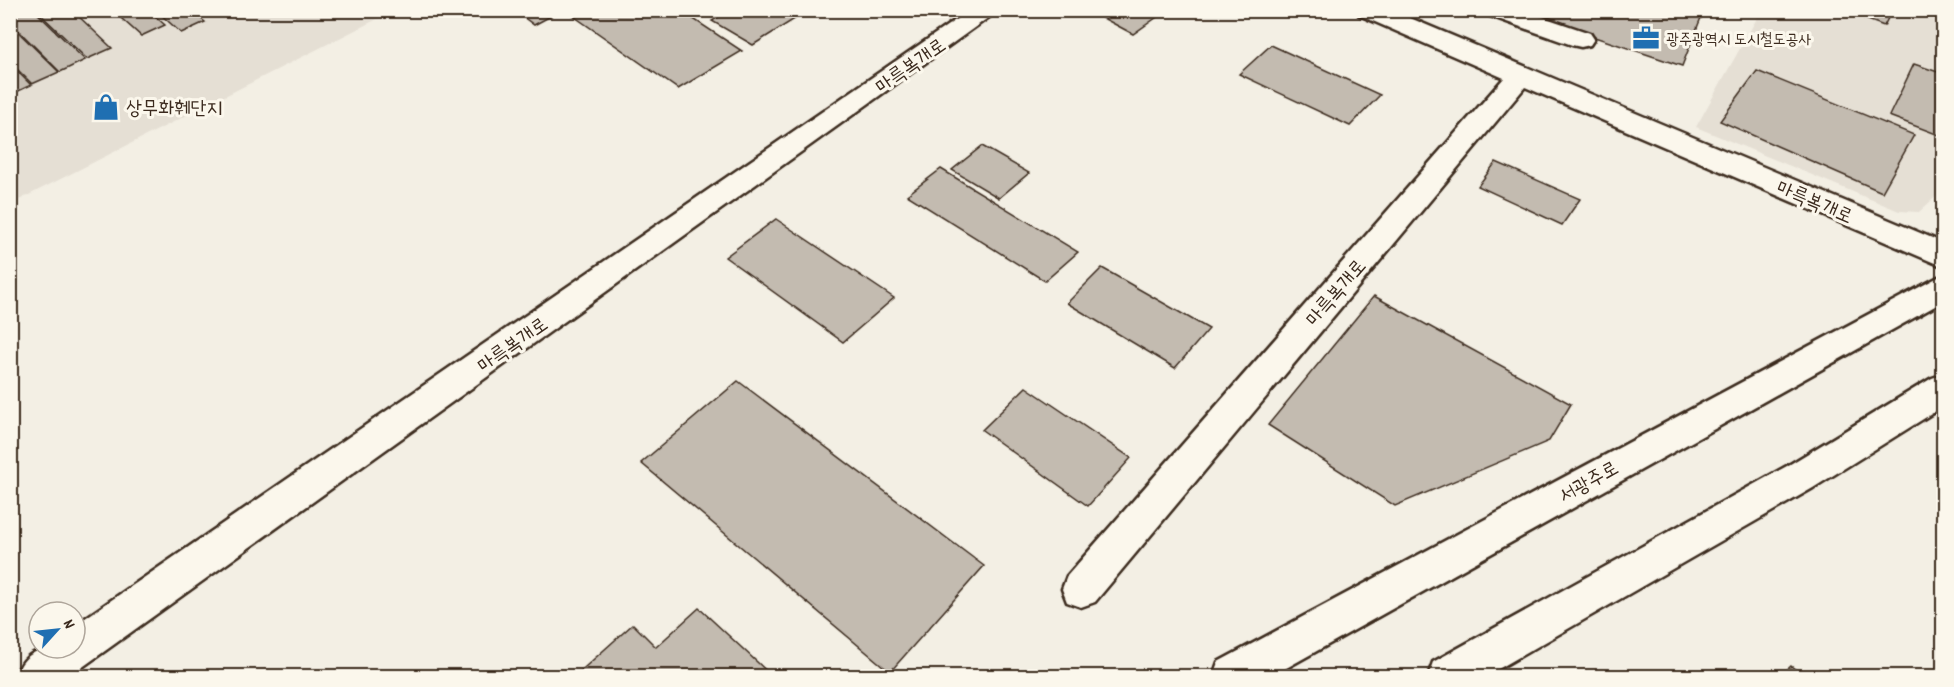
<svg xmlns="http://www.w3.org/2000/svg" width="1954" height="687" font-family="Dekko,'Poor Story',sans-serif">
<rect width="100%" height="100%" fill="#f3efe4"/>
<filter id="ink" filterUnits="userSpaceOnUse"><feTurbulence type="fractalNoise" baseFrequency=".0167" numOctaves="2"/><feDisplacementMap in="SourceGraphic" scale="12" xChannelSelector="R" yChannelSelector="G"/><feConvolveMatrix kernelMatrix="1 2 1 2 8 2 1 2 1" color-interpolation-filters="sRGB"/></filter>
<g filter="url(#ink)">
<g fill="#e5dfd4">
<polygon points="11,11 393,11 11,204"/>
<polygon points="1761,11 1943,11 1943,190 1919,212 1899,211 1696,127"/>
</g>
<g fill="#c3bbb0" stroke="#3b2a1e" stroke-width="1.5">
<polygon points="10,10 34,10 85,60 60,72 10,22"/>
<polygon points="36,10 72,10 112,48 87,59"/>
<polygon points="112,10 148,10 165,25 141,36"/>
<polygon points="156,10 191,10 205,22 181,33"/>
<polygon points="514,10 562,10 534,25"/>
<polygon points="565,10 680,10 742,51 678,89"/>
<polygon points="725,10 809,10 753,45 712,21 727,12"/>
<polygon points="1088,10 1167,10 1133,34"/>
<polygon points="1513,10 1704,10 1682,66"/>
<polygon points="1841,10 1892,10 1884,26"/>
<polygon points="10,24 59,72 32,84 10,62"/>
<polygon points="1271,45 1380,95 1350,126 1239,74"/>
<polygon points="10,64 31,85 10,95"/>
<polygon points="1914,64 1944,74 1944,137 1889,116"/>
<polygon points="1757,71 1914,135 1882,192 1720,121"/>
<polygon points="982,146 1029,173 999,198 952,170"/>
<polygon points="1496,162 1580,199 1562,225 1478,186"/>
<polygon points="941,169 1078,252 1045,281 907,195"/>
<polygon points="776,219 894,298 843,342 725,257"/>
<polygon points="1102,268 1209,329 1175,368 1067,303"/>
<polygon points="1374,296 1571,404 1549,441 1395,506 1268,425"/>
<polygon points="738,381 984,566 890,672 641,463"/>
<polygon points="1026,387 1131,458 1088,506 982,430"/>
<polygon points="699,608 772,676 575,676 633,624 656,647"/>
<polygon points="1791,666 1804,676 1780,676"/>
</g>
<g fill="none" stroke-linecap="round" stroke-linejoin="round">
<defs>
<g id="minor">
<path d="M970,10h29l-929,666h-54c10,-30 31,-28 59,-28v-23z"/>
<polygon points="1356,10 1391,10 1944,243 1944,267 1525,87 1095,602 1081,607 1067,602 1062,589 1067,576 1504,78 1359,15"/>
<polygon points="1484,10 1522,10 1590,33 1594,39 1590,45 1581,47 1572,45 1487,15"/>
<polygon points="1944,274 1944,301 1272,676 1213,676 1218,662"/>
<polygon points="1944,374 1944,406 1813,488 1486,676 1428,676 1433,662 1787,466 1932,378"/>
</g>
</defs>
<use href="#minor" stroke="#3b2a1e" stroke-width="5"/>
<use href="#minor" fill="#fbf7ec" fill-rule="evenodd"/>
</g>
</g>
<defs>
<symbol id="office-bare" viewBox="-9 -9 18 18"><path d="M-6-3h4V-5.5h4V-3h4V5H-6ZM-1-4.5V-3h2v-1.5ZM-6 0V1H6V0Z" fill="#1f6fb2" stroke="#fbf7ec" stroke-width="2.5" paint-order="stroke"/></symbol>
<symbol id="shop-bare" viewBox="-9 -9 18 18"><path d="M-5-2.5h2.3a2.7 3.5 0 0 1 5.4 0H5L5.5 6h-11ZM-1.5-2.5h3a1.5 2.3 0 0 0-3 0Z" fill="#1f6fb2" stroke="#fbf7ec" stroke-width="2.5" paint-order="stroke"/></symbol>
</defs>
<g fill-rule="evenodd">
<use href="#office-bare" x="1627" y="19" width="38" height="38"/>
<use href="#shop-bare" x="87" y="88" width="38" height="38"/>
</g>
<g text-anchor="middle" stroke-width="6" stroke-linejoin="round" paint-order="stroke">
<g font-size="16" fill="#3b2a1e" stroke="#fbf7ec" text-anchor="start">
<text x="1666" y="44">광주광역시 도시철도공사</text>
</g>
<g font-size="20" fill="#3b2a1e" stroke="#fbf7ec">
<text transform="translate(910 65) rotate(-35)" y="7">마륵복개로</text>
<text transform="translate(1815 201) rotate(23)" y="7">마륵복개로</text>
<text transform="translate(1335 292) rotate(-49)" y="7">마륵복개로</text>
<text transform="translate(512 344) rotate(-35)" y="7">마륵복개로</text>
<text transform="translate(1588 481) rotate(-29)" y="7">서광주로</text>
</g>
<g font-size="20" fill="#3b2a1e" stroke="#fbf7ec" text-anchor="start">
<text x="126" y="114">상무화훼단지</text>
</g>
</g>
<rect width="1954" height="687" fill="none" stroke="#fbf7ec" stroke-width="36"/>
<rect x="18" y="18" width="1918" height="651" fill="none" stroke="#3b2a1e" stroke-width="2" filter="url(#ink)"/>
<g transform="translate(57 630) rotate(63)"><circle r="28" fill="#fbf7ec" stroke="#aea59a" stroke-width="1.5"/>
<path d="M0-4.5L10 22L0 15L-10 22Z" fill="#1f6fb2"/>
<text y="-9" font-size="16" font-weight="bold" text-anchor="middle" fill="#3b2a1e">N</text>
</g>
</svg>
